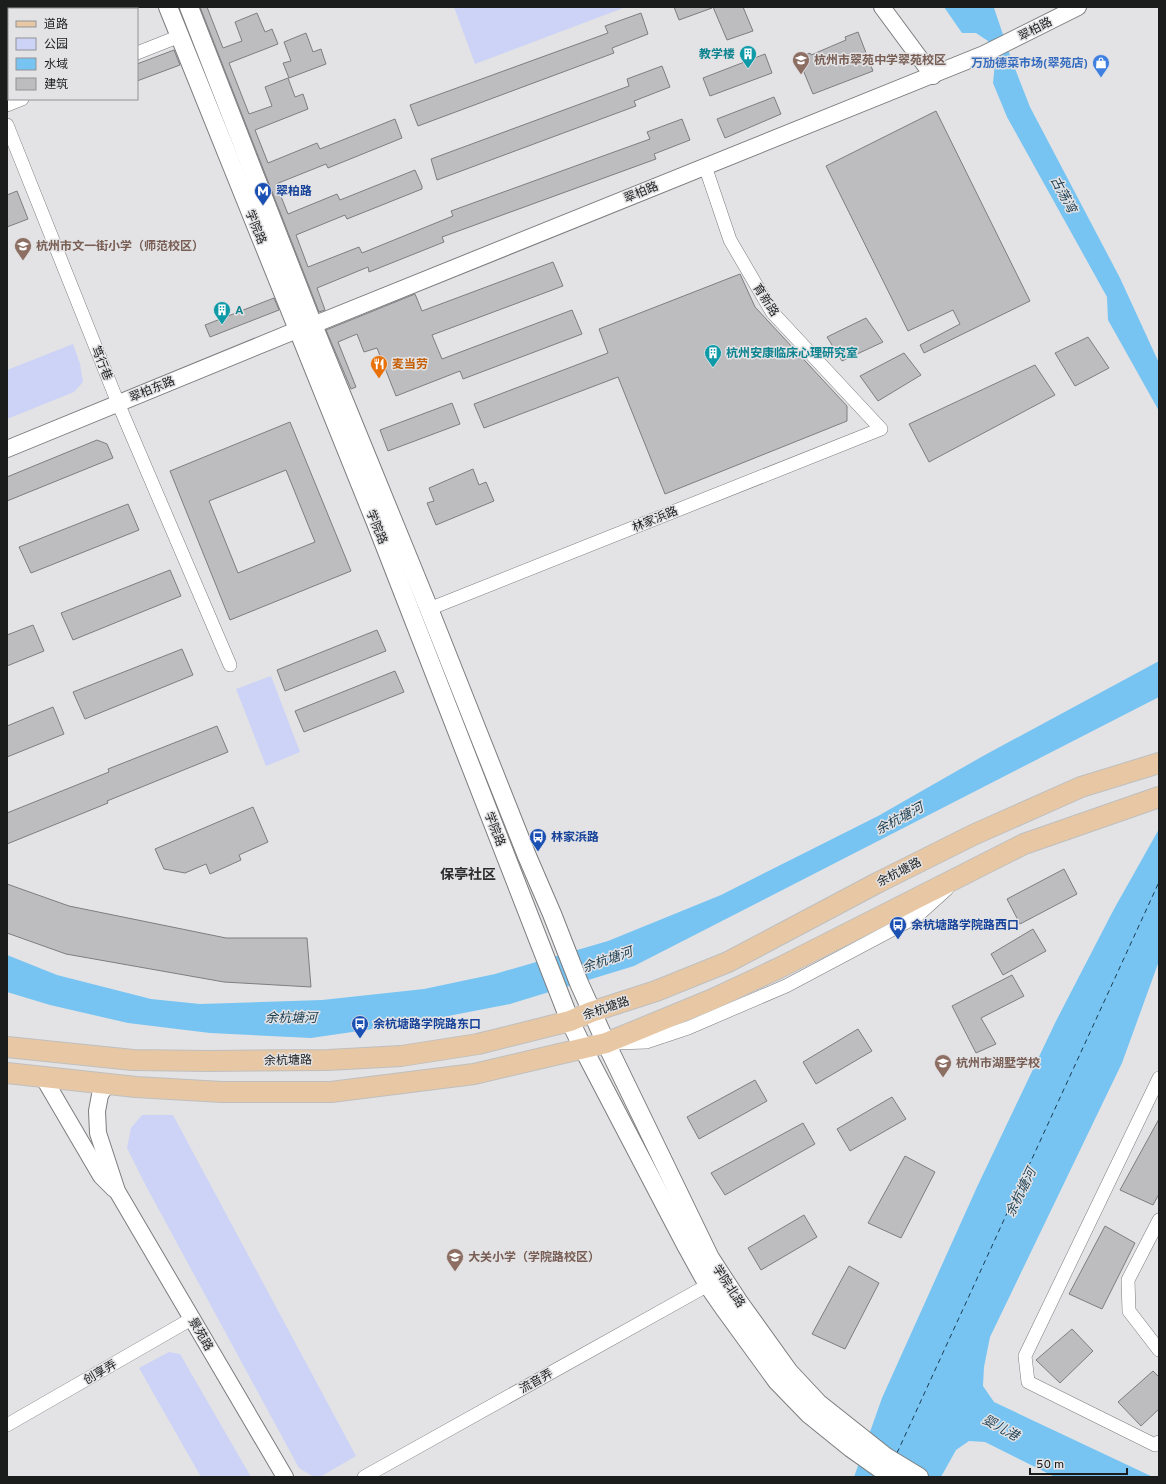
<svg xmlns="http://www.w3.org/2000/svg" width="1166" height="1484" font-family="Overpass,'Noto Sans SC',sans-serif">
<rect width="100%" height="100%" fill="#e3e3e5"/>
<g fill="#ccd3f6">
<polygon points="454,7 626,7 475,64"/>
<polygon points="73,344 80,364 83,382 74,392 7,419 7,370"/>
<polygon points="271,676 300,752 266,766 236,689"/>
<polygon points="142,1115 173,1115 356,1456 320,1477 314,1477 299,1468 146,1186 127,1148 131,1128"/>
<polygon points="169,1352 180,1354 251,1477 201,1477 139,1368"/>
</g>
<g fill="#77c4f3">
<polygon points="944,7 993,7 994,8 1012,61 1030,107 1120,278 1159,363 1159,411 1108,320 1107,297 1007,117 993,83 995,63 988,41 976,33 962,33"/>
<polygon points="1159,661 1159,697 634,966 510,1004 407,1024 311,1038 210,1033 128,1023 50,1005 7,992 7,955 57,975 151,999 200,1004 322,1000 424,989 495,974 608,941 721,895 878,816 983,756"/>
<polygon points="1159,829 1159,961 1122,1063 990,1337 984,1367 983,1386 994,1402 1153,1477 1055,1477 985,1442 969,1441 956,1450 941,1477 854,1477 882,1398 977,1187 1056,1021 1114,909"/>
</g>
<g fill="none" stroke-linecap="round" stroke-linejoin="round">
<polyline stroke="#1b3d51" stroke-width="1" stroke-dasharray="5 4" stroke-linecap="butt" points="897,1453 1159,882"/>
</g>
<g fill="#bdbdbf" stroke="#7e7e80" fill-rule="evenodd">
<polygon points="200,7 207,7 223,48 242,41 235,22 257,13 265,32 272,29 278,44 229,63 249,114 272,106 265,87 288,78 295,97 303,94 308,109 255,130 268,163 317,143 320,149 395,119 402,138 328,168 326,164 276,184 288,214 337,194 340,200 415,170 422,186 422,189 347,219 345,215 296,235 308,267 359,247 362,253 453,216 451,211 650,139 647,132 682,119 690,140 654,154 656,159 442,237 444,242 369,272 368,267 317,288 325,310 319,312"/>
<polygon points="674,7 712,7 712,8 679,20"/>
<polygon points="713,7 743,7 753,31 727,40"/>
<polygon points="641,13 648,34 612,48 614,53 418,126 410,105 608,33 605,26"/>
<polygon points="858,32 873,71 813,94 798,58 810,53 811,55 846,40 845,37"/>
<polygon points="306,33 313,52 321,49 326,64 289,78 283,63 291,61 284,42"/>
<polygon points="174,50 180,65 137,81 137,64"/>
<polygon points="765,54 772,73 710,96 703,78"/>
<polygon points="662,66 670,87 634,101 636,106 437,180 431,159 629,86 627,79"/>
<polygon points="774,97 781,114 725,138 717,119"/>
<polygon points="936,111 1030,301 924,353 920,345 960,324 953,310 908,331 826,166"/>
<polygon points="17,191 28,219 7,227 7,195"/>
<polygon points="553,262 563,286 432,335 442,359 572,310 582,334 463,379 460,371 396,396 377,348 364,352 357,334 338,342 356,387 351,389 326,330 415,294 422,311"/>
<polygon points="740,274 755,307 847,406 847,421 665,494 618,377 484,428 474,404 608,353 599,329"/>
<polygon points="274,298 279,310 210,337 205,325"/>
<polygon points="866,318 883,342 842,361 827,337"/>
<polygon points="1088,337 1109,368 1075,386 1055,353"/>
<polygon points="904,353 921,375 878,401 860,376"/>
<polygon points="1035,365 1055,395 929,462 909,424"/>
<polygon points="452,403 460,424 388,451 380,430"/>
<path d="M290,422l61,149 -121,49 -60,-149zM286,470l29,72 -77,31 -29,-72z"/>
<polygon points="97,440 107,444 113,458 7,501 7,477"/>
<polygon points="473,469 479,485 486,482 494,501 436,525 427,503 434,501 429,488"/>
<polygon points="128,504 139,530 31,573 19,547"/>
<polygon points="170,570 181,596 73,640 61,613"/>
<polygon points="33,625 44,651 7,666 7,635"/>
<polygon points="377,630 386,651 285,691 277,670"/>
<polygon points="182,649 193,675 85,719 73,692"/>
<polygon points="395,671 404,692 304,732 295,711"/>
<polygon points="53,707 64,734 7,757 7,726"/>
<polygon points="217,726 228,752 107,801 108,803 7,844 7,813 109,772 108,769"/>
<polygon points="253,807 268,842 239,855 241,860 210,874 206,864 185,873 164,869 155,849"/>
<polygon points="1064,869 1077,894 1020,924 1007,899"/>
<polygon points="7,884 69,906 226,938 307,938 311,987 224,982 66,954 7,933"/>
<polygon points="1033,929 1046,951 1003,975 991,954"/>
<polygon points="1012,975 1024,996 981,1018 996,1044 976,1053 952,1006"/>
<polygon points="858,1029 872,1051 816,1084 803,1062"/>
<polygon points="755,1080 767,1101 699,1139 687,1117"/>
<polygon points="892,1097 906,1119 850,1151 837,1129"/>
<polygon points="1159,1119 1159,1194 1153,1205 1120,1190"/>
<polygon points="803,1123 815,1144 725,1195 711,1173"/>
<polygon points="905,1156 935,1172 901,1238 868,1223"/>
<polygon points="804,1215 817,1237 761,1270 748,1248"/>
<polygon points="1105,1226 1135,1243 1102,1309 1069,1294"/>
<polygon points="849,1266 879,1283 845,1349 812,1334"/>
<polygon points="1072,1329 1093,1351 1060,1383 1036,1360"/>
<polygon points="1153,1371 1159,1377 1159,1409 1141,1426 1118,1402"/>
</g>
<g fill="none" stroke-linecap="round" stroke-linejoin="round">
<defs>
<g id="minor">
<polyline points="137,53 180,36"/>
<polyline points="7,105 22,99"/>
<polyline points="7,125 118,403 230,665"/>
<polyline points="429,609 881,429 772,312 730,240 705,166"/>
<polyline points="616,1043 646,1042 688,1028 786,986 916,917 947,889"/>
<polyline points="1159,1078 1025,1356 1028,1382 1155,1445 1159,1442"/>
<polyline points="1159,1220 1128,1280 1129,1311 1159,1350"/>
<polyline points="7,1425 193,1318"/>
<polyline points="364,1477 708,1285"/>
</g>
<g id="tertiary">
<polyline points="882,7 933,76"/>
<polyline points="7,449 297,330 313,325 984,54 1078,7"/>
<polyline points="43,1077 101,1176 114,1189"/>
<polyline points="107,1084 100,1095 97,1111 98,1133 117,1191 285,1477"/>
</g>
<g id="secondary">
<polyline points="168,7 376,523 570,1021 583,1048 687,1247 708,1285 724,1308 777,1381 809,1414 851,1448 892,1477"/>
<polyline points="189,7 313,325 429,609 527,856 552,914 579,983 606,1043 710,1258 738,1301 789,1372 818,1403 886,1457 919,1477"/>
</g>
<g id="primary">
<polyline points="7,1047 133,1060 208,1061 328,1060 401,1056 478,1044 570,1021 591,1012 656,991 728,962 879,882 973,835 1081,787 1159,763"/>
<polyline points="7,1073 136,1087 222,1092 331,1092 474,1074 606,1043 713,999 779,968 1024,844 1159,797"/>
</g>
</defs>
<use href="#minor" stroke="#7c7d7e" stroke-width="14"/>
<use href="#tertiary" stroke="#7c7d7e" stroke-width="18"/>
<use href="#secondary" stroke="#7c7d7e" stroke-width="20"/>
<use href="#primary" stroke="#bfbfbf" stroke-width="22"/>
<use href="#minor" stroke="#fff" stroke-width="13"/>
<use href="#tertiary" stroke="#fff" stroke-width="16"/>
<use href="#secondary" stroke="#fff" stroke-width="18"/>
<use href="#primary" stroke="#e8c8a4" stroke-width="20"/>
</g>
<defs>
<symbol id="building-pin" viewBox="-11 -11 22 30"><path d="M0 17L-7.5 6A9.5 9.5 0 1 1 7.5 6Z" fill="#0f9aa8" stroke="#e3e3e5"/><path d="M-4-6H4V6H1V3H-1V6H-4ZM-2.5-4.3h1.7v1.8h-1.7ZM.8-4.3h1.7v1.8H.8ZM-2.5-1h1.7V.8h-1.7ZM.8-1h1.7V.8H.8Z" fill="#fff"/></symbol>
<symbol id="school-pin" viewBox="-11 -11 22 30"><path d="M0 17L-7.5 6A9.5 9.5 0 1 1 7.5 6Z" fill="#8d6e63" stroke="#e3e3e5"/><path d="M0-5L7-2L0 1L-7-2ZM-4 1L0 2.5L4 1V4Q0 6-4 4Z" fill="#fff"/></symbol>
<symbol id="shop-pin" viewBox="-11 -11 22 30"><path d="M0 17L-7.5 6A9.5 9.5 0 1 1 7.5 6Z" fill="#3f7fe0" stroke="#e3e3e5"/><path d="M-5-2.5h2.3a2.7 3.5 0 0 1 5.4 0H5L5.5 6h-11ZM-1.5-2.5h3a1.5 2.3 0 0 0-3 0Z" fill="#fff"/></symbol>
<symbol id="metro-pin" viewBox="-11 -11 22 30"><path d="M0 17L-7.5 6A9.5 9.5 0 1 1 7.5 6Z" fill="#1a4fb4" stroke="#e3e3e5"/><path d="M-5.5 5V-5H-3L0 0L3-5H5.5V5H3V-.5L0 4L-3-.5V5Z" fill="#fff"/></symbol>
<symbol id="restaurant-pin" viewBox="-11 -11 22 30"><path d="M0 17L-7.5 6A9.5 9.5 0 1 1 7.5 6Z" fill="#e8710a" stroke="#e3e3e5"/><path d="M-5-6h1v4h1v-4h1v4h1v-4h1v5L-1.5 .5V6h-2V.5L-5-1ZM5-6V6H3V1.5H1.5Q1.5-4 5-6Z" fill="#fff"/></symbol>
<symbol id="bus-pin" viewBox="-11 -11 22 30"><path d="M0 17L-7.5 6A9.5 9.5 0 1 1 7.5 6Z" fill="#1a4fb4" stroke="#e3e3e5"/><path d="M-5-6H5V4H4V6H2V4H-2V6H-4V4H-5ZM-3.5-4V0h7V-4ZM-3.5 1.2v1.5H-2V1.2ZM2 1.2v1.5H3.5V1.2Z" fill="#fff"/></symbol>
</defs>
<g fill-rule="evenodd">
<use href="#building-pin" x="738" y="44" width="20" height="27"/>
<use href="#school-pin" x="791" y="50" width="20" height="27"/>
<use href="#shop-pin" x="1091" y="53" width="20" height="27"/>
<use href="#metro-pin" x="253" y="181" width="20" height="27"/>
<use href="#school-pin" x="13" y="236" width="20" height="27"/>
<use href="#building-pin" x="212" y="300" width="20" height="27"/>
<use href="#building-pin" x="703" y="343" width="20" height="27"/>
<use href="#restaurant-pin" x="369" y="354" width="20" height="27"/>
<use href="#bus-pin" x="528" y="827" width="20" height="27"/>
<use href="#bus-pin" x="888" y="915" width="20" height="27"/>
<use href="#bus-pin" x="350" y="1014" width="20" height="27"/>
<use href="#school-pin" x="933" y="1053" width="20" height="27"/>
<use href="#school-pin" x="445" y="1247" width="20" height="27"/>
</g>
<g text-anchor="middle" stroke-width="3" stroke-linejoin="round" paint-order="stroke">
<g font-size="12" fill="#1b1c1c" stroke="#e3e3e5">
<text transform="translate(1035 29) rotate(-27)" y="4">翠柏路</text>
<text transform="translate(641 192) rotate(-22)" y="4">翠柏路</text>
<text transform="translate(256 227) rotate(68)" y="4">学院路</text>
<text transform="translate(766 300) rotate(57)" y="4">育新路</text>
<text transform="translate(102 363) rotate(68)" y="4">笃行巷</text>
<text transform="translate(152 389) rotate(-22)" y="4">翠柏东路</text>
<text transform="translate(655 519) rotate(-22)" y="4">林家浜路</text>
<text transform="translate(377 527) rotate(68)" y="4">学院路</text>
<text transform="translate(495 829) rotate(69)" y="4">学院路</text>
<text transform="translate(899 872) rotate(-27)" y="4">余杭塘路</text>
<text transform="translate(606 1008) rotate(-19)" y="4">余杭塘路</text>
<text transform="translate(288 1060) rotate(-1)" y="4">余杭塘路</text>
<text transform="translate(729 1286) rotate(57)" y="4">学院北路</text>
<text transform="translate(201 1334) rotate(60)" y="4">景苑路</text>
<text transform="translate(100 1372) rotate(-30)" y="4">创享弄</text>
<text transform="translate(536 1381) rotate(-29)" y="4">流音弄</text>
</g>
<g font-size="12" font-weight="bold" fill="#0d838f" stroke="#e3e3e5" text-anchor="start">
<text x="735" y="58" text-anchor="end">教学楼</text>
<text x="235" y="314">A</text>
<text x="726" y="357">杭州安康临床心理研究室</text>
</g>
<g font-size="12" font-weight="bold" fill="#785e54" stroke="#e3e3e5" text-anchor="start">
<text x="814" y="64">杭州市翠苑中学翠苑校区</text>
<text x="36" y="250">杭州市文一街小学（师范校区）</text>
<text x="956" y="1067">杭州市湖墅学校</text>
<text x="468" y="1261">大关小学（学院路校区）</text>
</g>
<g font-size="12" font-weight="bold" fill="#366cbe" stroke="#e3e3e5" text-anchor="end">
<text x="1088" y="67">万劢德菜巿场(翠苑店)</text>
</g>
<g font-size="12" font-weight="bold" fill="#164399" stroke="#e3e3e5" text-anchor="start">
<text x="276" y="195">翠柏路</text>
<text x="551" y="841">林家浜路</text>
<text x="911" y="929">余杭塘路学院路西口</text>
<text x="373" y="1028">余杭塘路学院路东口</text>
</g>
<g font-size="12" font-weight="bold" fill="#c56008" stroke="#e3e3e5" text-anchor="start">
<text x="392" y="368">麦当劳</text>
</g>
<g font-size="13" font-style="italic" fill="#1b3d51" stroke="#e3e3e5">
<text transform="translate(1064 194) rotate(62)" y="5">古荡湾</text>
<text transform="translate(899 818) rotate(-28)" y="5">余杭塘河</text>
<text transform="translate(607 959) rotate(-19)" y="5">余杭塘河</text>
<text x="291" y="1022">余杭塘河</text>
<text transform="translate(1020 1192) rotate(-64)" y="5">余杭塘河</text>
<text transform="translate(1001 1427) rotate(29)" y="5">婴儿港</text>
</g>
<g font-size="14" font-weight="bold" fill="#2c2c2e" stroke="#e3e3e5">
<text x="468" y="879">保亭社区</text>
</g>
</g>
<rect width="1166" height="1484" fill="none" stroke="#1b1c1c" stroke-width="16"/>
<rect x="8" y="8" width="130" height="92" fill="#e3e3e5" stroke="#939395"/>
<rect x="16" y="21" width="20" height="6" fill="#e8c8a4" stroke="#939395"/>
<text x="44" y="28" font-size="12" fill="#1b1c1c">道路</text>
<rect x="16" y="38" width="20" height="12" fill="#ccd3f6" stroke="#939395"/>
<text x="44" y="48" font-size="12" fill="#1b1c1c">公园</text>
<rect x="16" y="58" width="20" height="12" fill="#77c4f3" stroke="#939395"/>
<text x="44" y="68" font-size="12" fill="#1b1c1c">水域</text>
<rect x="16" y="78" width="20" height="12" fill="#bdbdbf" stroke="#939395"/>
<text x="44" y="88" font-size="12" fill="#1b1c1c">建筑</text>
<path d="M1030 1468v6h97v-6" fill="none" stroke="#1b1c1c" stroke-width="2"/>
<text x="1036" y="1468" font-size="12" fill="#1b1c1c" stroke="#e3e3e5" stroke-width="3" paint-order="stroke">50 m</text>
</svg>
